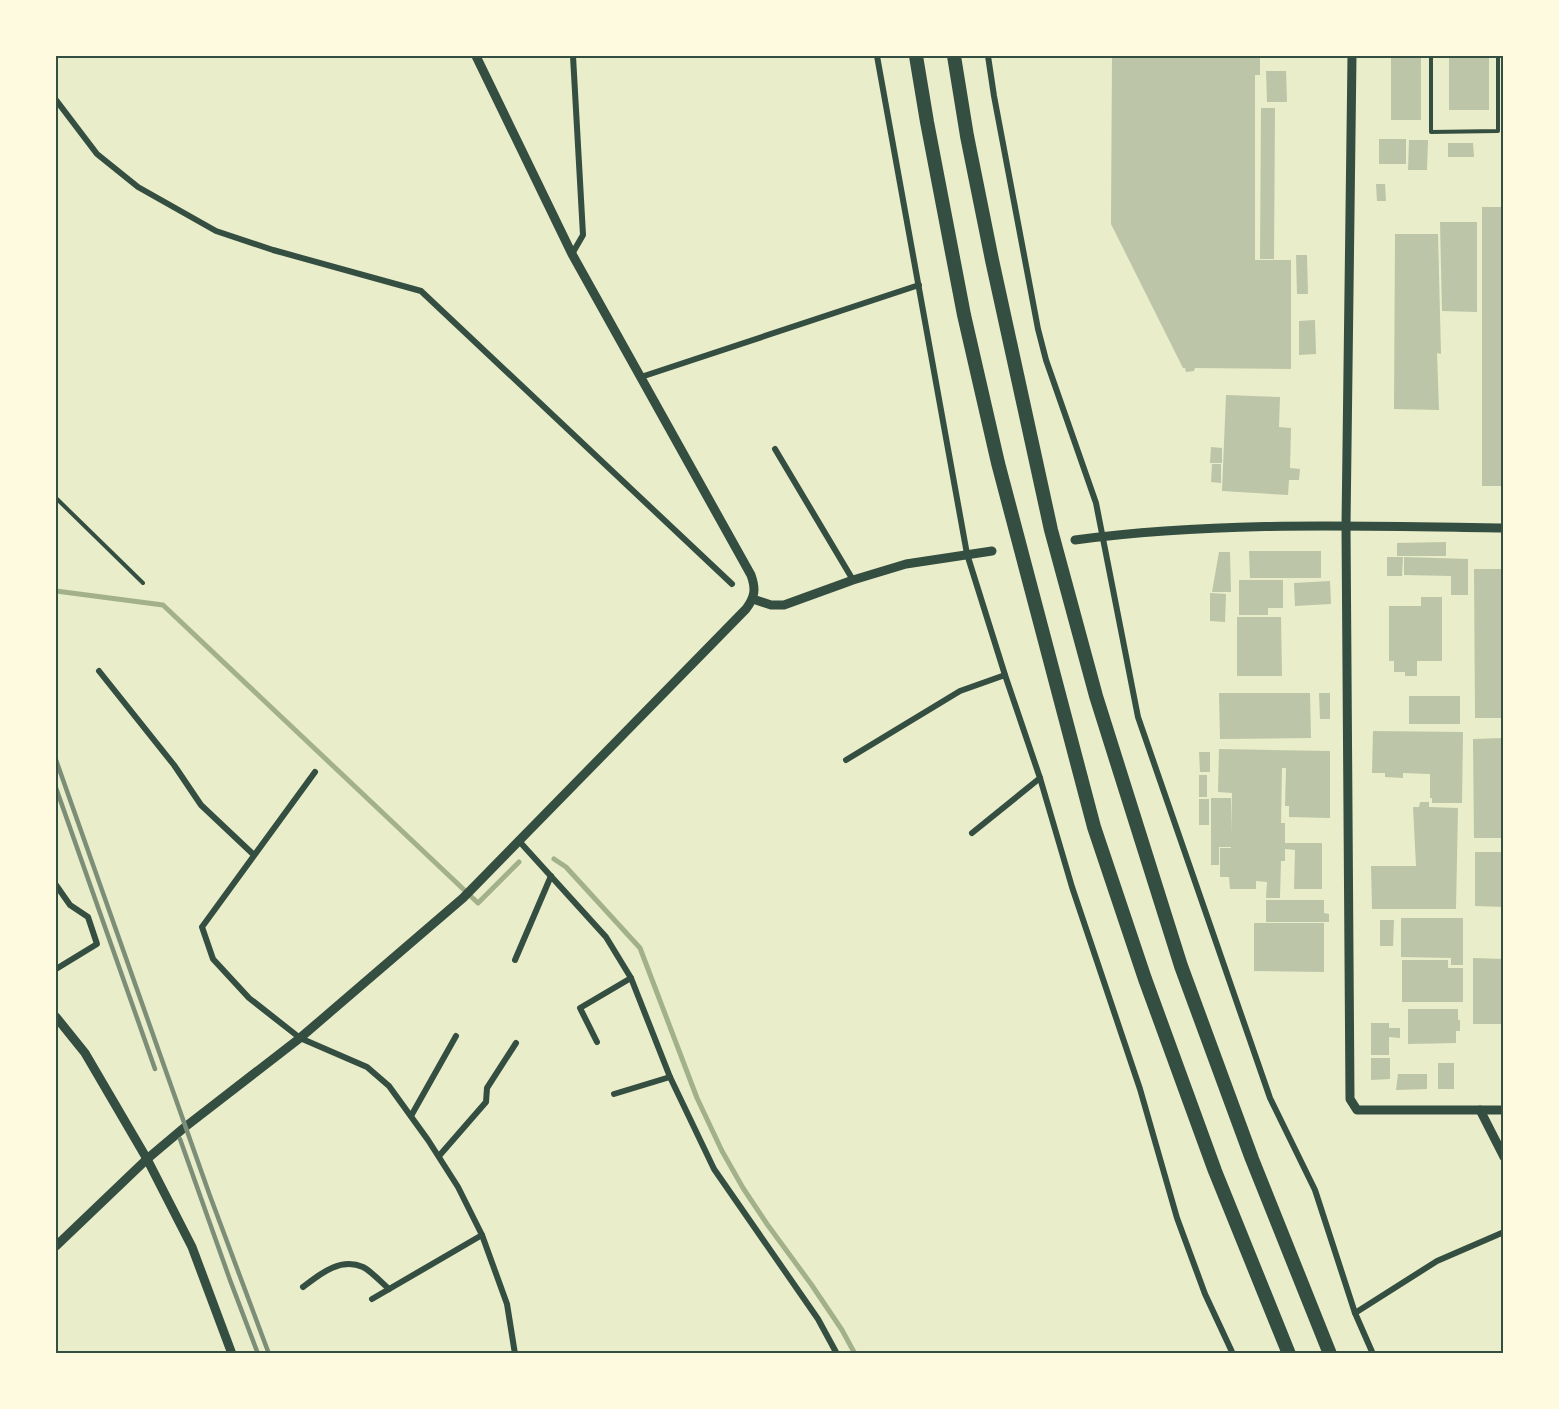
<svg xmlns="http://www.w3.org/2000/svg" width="1559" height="1409" font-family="Barlow,sans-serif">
<rect width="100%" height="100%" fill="#e9edc9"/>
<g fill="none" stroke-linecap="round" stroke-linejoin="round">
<g stroke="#a3b18a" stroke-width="5">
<polyline points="56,591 163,605 478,903 519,862"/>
<polyline points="554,859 566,867 640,948 697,1098 722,1151 743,1188 767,1224 811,1284 842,1330 855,1354"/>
</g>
</g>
<g fill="#bcc5a7">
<polygon points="1112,56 1260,56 1260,75 1255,75 1255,260 1291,260 1291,369 1195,368 1194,371 1186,372 1185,368 1183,368 1111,224"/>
<polygon points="1382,56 1421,56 1421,120 1391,120 1391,58 1382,58"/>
<rect x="1449" y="56" width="40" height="54"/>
<polygon points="1266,71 1286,71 1287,102 1267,102"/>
<polygon points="1261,108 1275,108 1274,259 1260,259"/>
<rect x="1379" y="139" width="27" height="25"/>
<polygon points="1409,140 1428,140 1427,170 1408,170"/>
<polygon points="1448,143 1473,143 1474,157 1448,157"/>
<polygon points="1376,184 1385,184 1386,201 1377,201"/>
<rect x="1482" y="207" width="22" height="279"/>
<polygon points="1440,222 1477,222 1477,312 1442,311"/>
<polygon points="1395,234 1438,234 1441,354 1437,353 1439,410 1394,409"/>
<polygon points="1296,255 1307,255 1308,294 1297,294"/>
<polygon points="1315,320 1316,354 1299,355 1299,321"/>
<polygon points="1226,395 1280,397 1279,427 1291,428 1290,468 1300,469 1299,480 1289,480 1288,495 1222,491"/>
<polygon points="1211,447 1222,448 1222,463 1210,463"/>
<polygon points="1212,464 1221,464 1221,483 1211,482"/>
<polygon points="1446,542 1446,556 1397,556 1397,543"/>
<polygon points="1249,551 1321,551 1321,578 1250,578"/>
<polygon points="1219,552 1230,552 1231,592 1212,592"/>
<polygon points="1387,557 1403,557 1402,576 1387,576"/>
<polygon points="1404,557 1468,559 1468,595 1451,595 1451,576 1404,575"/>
<polygon points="1474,569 1504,569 1504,718 1475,718"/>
<polygon points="1239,580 1283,580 1283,608 1268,608 1268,615 1239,615"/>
<polygon points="1330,581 1331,604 1295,606 1294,583"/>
<polygon points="1210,593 1226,594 1225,622 1210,621"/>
<polygon points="1421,597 1442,597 1442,661 1417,661 1417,676 1405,676 1405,672 1394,672 1394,661 1389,661 1389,606 1421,606"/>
<polygon points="1237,617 1281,617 1282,676 1237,676"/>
<polygon points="1219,693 1310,693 1311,738 1220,739"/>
<polygon points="1319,693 1330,693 1330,719 1320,719"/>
<rect x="1409" y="696" width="51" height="28"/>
<polygon points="1373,731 1463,732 1462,803 1432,803 1432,798 1430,798 1430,774 1403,773 1403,778 1385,777 1385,773 1372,773"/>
<polygon points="1504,738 1504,838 1474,838 1473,739"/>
<polygon points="1219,749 1330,751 1330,818 1289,817 1289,806 1285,806 1286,768 1282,768 1281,823 1285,823 1285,843 1322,843 1322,889 1294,889 1295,850 1285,849 1285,861 1281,861 1280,898 1266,898 1267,882 1256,881 1256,889 1230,889 1229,877 1220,877 1220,848 1231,848 1231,847 1219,847 1219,865 1211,865 1211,798 1231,798 1231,833 1232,793 1218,792"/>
<polygon points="1199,752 1210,752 1210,772 1200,772"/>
<rect x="1199" y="775" width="8" height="22"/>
<rect x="1199" y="799" width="10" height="26"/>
<polygon points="1420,802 1429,802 1429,807 1458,808 1456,909 1372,909 1371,866 1416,866 1413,807 1419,807"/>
<polygon points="1501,847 1504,847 1504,907 1475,906 1475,852 1501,852"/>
<polygon points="1266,900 1324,900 1324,913 1329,914 1329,922 1266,922"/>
<polygon points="1401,918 1463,918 1463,965 1451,965 1451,958 1401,957"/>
<polygon points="1380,920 1394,920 1393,946 1380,946"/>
<polygon points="1254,923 1324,923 1324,972 1254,971"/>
<polygon points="1473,958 1504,959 1504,1024 1473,1024"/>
<polygon points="1402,960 1448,960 1448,968 1463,968 1463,1002 1402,1002"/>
<polygon points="1408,1009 1458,1009 1458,1020 1460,1020 1460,1031 1456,1031 1456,1043 1408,1044"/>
<polygon points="1371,1023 1389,1023 1389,1028 1400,1028 1400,1038 1389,1037 1389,1055 1371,1055"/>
<polygon points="1371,1058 1390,1058 1390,1079 1371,1080"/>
<rect x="1438" y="1063" width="16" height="26"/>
<polygon points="1398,1074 1427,1074 1427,1089 1396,1090"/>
</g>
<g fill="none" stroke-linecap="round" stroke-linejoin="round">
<g stroke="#344e41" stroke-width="4">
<polyline points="1431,56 1431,132 1498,131 1498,56"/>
<polyline points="56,498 143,583"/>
</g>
<g stroke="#344e41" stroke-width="6">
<polyline points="877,56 967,554 1005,675 1040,778 1072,887 1140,1089 1177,1218 1205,1294 1233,1354"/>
<polyline points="988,56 994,96 1038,329 1046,360 1096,503 1138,717 1270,1098 1315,1190 1355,1313 1373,1354"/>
<polyline points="56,100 97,154 138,187 216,231 273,250 421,291 732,584"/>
<polyline points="572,254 583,235 573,56"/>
<polyline points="641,377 919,285"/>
<polyline points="775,449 853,580"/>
<polyline points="99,671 174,765 201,805 254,855"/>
<polyline points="846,760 960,691 1005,675"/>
<polyline points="315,772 202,927 213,959 249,998 300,1038 367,1067 389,1086 428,1140 458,1187 482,1235 507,1304 515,1354"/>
<polyline points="972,833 1040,778"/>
<polyline points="519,841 606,937 631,978 670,1077 714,1169 818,1319 837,1354"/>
<polyline points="56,885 70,905 88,917 97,944 56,969"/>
<polyline points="515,960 551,876"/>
<polyline points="597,1042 580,1008 631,978"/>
<polyline points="614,1094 670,1077"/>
<polyline points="411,1116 456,1036"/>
<polyline points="439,1156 486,1102 487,1088 516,1043"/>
<path d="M303,1287c17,-13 37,-30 60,-20 8,4 19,16 26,22"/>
<polyline points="372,1299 482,1235"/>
<polyline points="1355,1313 1437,1261 1504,1232"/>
</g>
<g stroke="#344e41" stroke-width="9">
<polyline points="1352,56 1346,526 1350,1099 1357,1110 1504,1110"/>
<path d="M1075,540c142,-19 286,-14 429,-12"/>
<polyline points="753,599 771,605 784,605 853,580 906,564 992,551"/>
<polyline points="56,1017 85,1053 147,1159 192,1247 232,1354"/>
<polyline points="1480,1110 1504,1157"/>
<path d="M56,1246l91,-87 38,-32 115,-89 163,-140 283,-289c9,-12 10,-20 5,-34l-179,-321 -96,-198"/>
</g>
<g stroke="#344e41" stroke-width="14">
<polyline points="916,56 927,122 964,315 998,463 1094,827 1145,979 1215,1171 1289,1354"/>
<polyline points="954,56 967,136 992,260 1051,530 1096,696 1181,966 1252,1159 1330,1354"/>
</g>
<g stroke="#7c8e77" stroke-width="4.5">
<polyline points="56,760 210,1196 269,1354"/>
<polyline points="56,788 155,1069"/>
<polyline points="180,1139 230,1280 258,1354"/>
</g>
</g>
<rect width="1559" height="1409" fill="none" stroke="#fefae0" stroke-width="114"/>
<rect x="57" y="57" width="1445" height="1295" fill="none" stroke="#344e41" stroke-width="2"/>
</svg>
